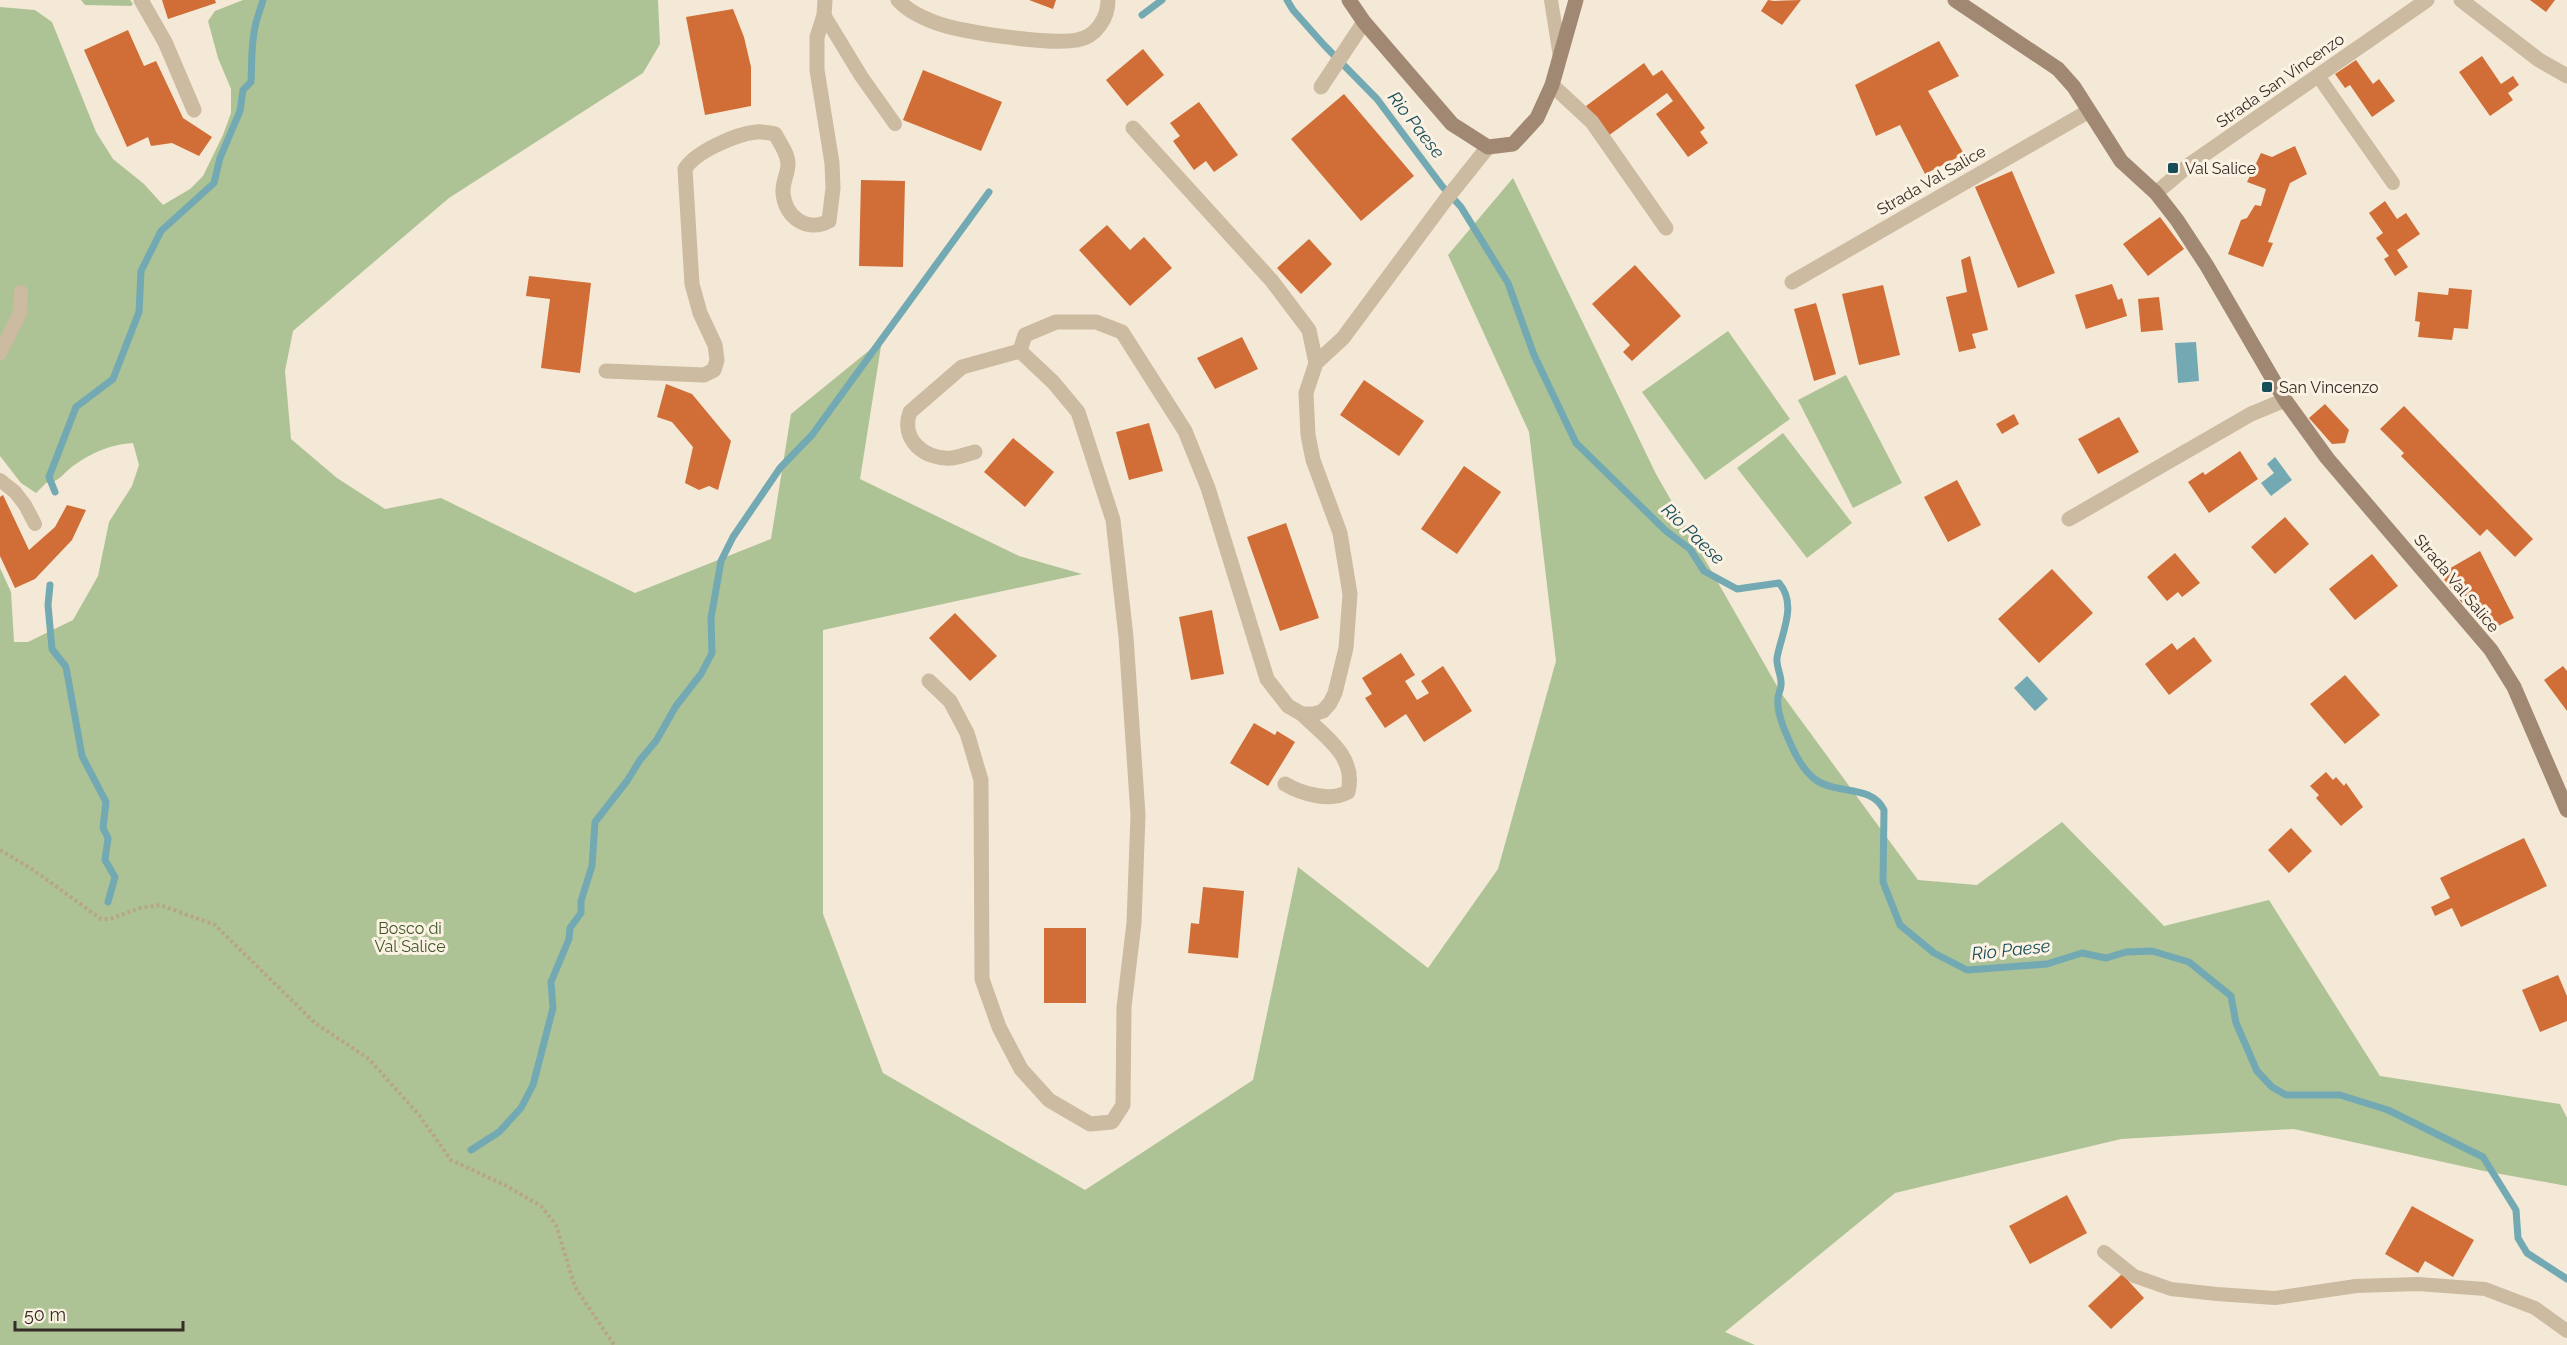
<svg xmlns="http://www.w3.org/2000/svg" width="2567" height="1345" font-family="Raleway,sans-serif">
<rect width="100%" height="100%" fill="#f3e9d6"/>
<g fill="#aec395">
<polygon points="81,0 130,0 133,4 131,6 85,5"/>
<path d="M243,0h415l2,44 -17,29 -194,125 -156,133 -8,40 6,68 46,39 48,31 56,-11 194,95 136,-54 20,-125 91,-74 -22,139 159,77 63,18 -259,56v284l60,159 202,117 168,-110 45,-213 130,101 70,-99 58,-208 -27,-229 -81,-177 65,-77 143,296 125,219 137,187 59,5 85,-63 102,104 105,-26 111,176 180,28 7,14v68l-83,-15 -190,-42 -173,10 -226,54 -170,139 30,13h-1755v-777l11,24 3,50h14l45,-22 25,-44 11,-54 23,-36 7,-21 -6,-22c-22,1 -42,10 -60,23 -11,8 -13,16 -27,17l-10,10 -15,-10 -21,-27v-449l35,3 17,12 44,110 17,27 31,25 19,21 27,-16 13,-13 20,-41 8,-22v-24l-13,-31 -10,-37 7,-10z"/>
<polygon points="1728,331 1790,419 1705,480 1642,392"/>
<polygon points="1846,375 1902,483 1853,508 1798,400"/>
<polygon points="1783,433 1852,523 1807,558 1737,468"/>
</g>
<g fill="#73a9b3">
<polygon points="2196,342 2199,381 2178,383 2175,343"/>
<polygon points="2275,457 2292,480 2271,496 2261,483 2274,473 2267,464"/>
<polygon points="2027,676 2048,699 2035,711 2014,688"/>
</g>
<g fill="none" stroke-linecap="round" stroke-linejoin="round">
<g stroke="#73a9b3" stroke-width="7">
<path d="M1287,0l6,10 31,35 53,54 65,87 19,21 47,76 26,72 42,88 90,88 24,18 14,22 33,18 42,-6c19,22 2,51 -2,75 -1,9 5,18 4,27 0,5 -3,9 -3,13 -1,8 2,20 5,28 7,17 17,43 33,54 21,15 55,4 68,30l-1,72 17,43 34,28 33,17 80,-6 35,-11 24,5 20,-6 26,-1 37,11 42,34 5,27 21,48 15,16 14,8h54l48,15 95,47 33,53 2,28 9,15 40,26"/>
<polyline points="1142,15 1162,0"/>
<path d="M55,492l-6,-15 27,-70 37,-28 26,-67 2,-41 20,-40 53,-48 6,-25 20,-47 3,-21 8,-8c1,-17 0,-33 3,-49 1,-11 6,-22 9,-33"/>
<polyline points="50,585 48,605 52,649 66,667 82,756 106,802 103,828 108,838 105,860 115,877 108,902"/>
<polyline points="471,1150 499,1132 521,1108 533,1085 553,1008 551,982 569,939 570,928 581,913 581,901 592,866 595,822 627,781 640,760 656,741 676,706 701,674 712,653 711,618 721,561 733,537 780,468 812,435 989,192"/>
</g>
</g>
<g fill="#d16d36">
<polygon points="162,0 215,0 216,3 168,19"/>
<polygon points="1029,0 1056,0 1053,9"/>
<polygon points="1768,0 1774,1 1801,0 1782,25 1761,11"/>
<polygon points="2530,0 2555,0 2546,12"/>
<polygon points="733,9 744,37 751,67 751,106 705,115 686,17"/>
<polygon points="128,30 144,66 156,61 183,118 212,137 199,156 172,143 151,146 148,137 127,147 84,50"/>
<polygon points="1939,41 1959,76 1928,91 1964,154 1925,174 1900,125 1876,136 1855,85"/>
<polygon points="1143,49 1164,75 1127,106 1106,80"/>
<polygon points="2482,56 2501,84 2513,76 2519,85 2508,93 2513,100 2490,116 2459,72"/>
<polygon points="2356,60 2373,84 2379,79 2395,101 2372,117 2350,85 2345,88 2335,74"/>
<polygon points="1644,63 1653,76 1662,70 1705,128 1700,132 1708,143 1688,157 1656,114 1673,101 1667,93 1608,136 1586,106"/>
<polygon points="923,70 1002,102 981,151 903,120"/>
<polygon points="1344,94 1414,176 1361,221 1291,139"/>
<polygon points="1199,102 1238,155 1214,172 1206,161 1194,170 1173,141 1180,136 1170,123"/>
<polygon points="2295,146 2307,174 2290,183 2268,242 2273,243 2263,267 2228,254 2241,220 2247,218 2255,205 2261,206 2266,189 2247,182 2261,153 2272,157"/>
<polygon points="2012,171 2055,273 2018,288 1975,187"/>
<polygon points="861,180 905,181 903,267 859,266"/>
<polygon points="2385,201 2397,219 2406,213 2420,234 2397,250 2408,267 2395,276 2384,259 2389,256 2376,238 2383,233 2369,213"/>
<polygon points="2160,217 2184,249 2148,276 2123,244"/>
<polygon points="1107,225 1130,250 1144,237 1172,268 1130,306 1079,250"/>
<polygon points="1309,239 1332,264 1301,294 1277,268"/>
<polygon points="1970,256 1988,330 1972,334 1976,348 1959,352 1946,297 1967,292 1961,260"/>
<polygon points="1635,265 1681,316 1632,361 1623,352 1630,345 1592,304"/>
<polygon points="529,276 591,283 580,373 541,368 550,299 526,296"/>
<polygon points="2112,284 2118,300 2122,298 2127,316 2086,329 2075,295"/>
<polygon points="1883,285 1900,355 1859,365 1842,294"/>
<polygon points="2449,288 2472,290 2468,329 2454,328 2452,340 2418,337 2420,322 2415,321 2418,292 2448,295"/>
<polygon points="2159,297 2163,330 2141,332 2138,299"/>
<polygon points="1816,303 1836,374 1814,381 1794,309"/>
<polygon points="1242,337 1258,369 1215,389 1197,358"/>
<polygon points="1364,380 1424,421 1399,456 1340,415"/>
<polygon points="666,384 692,394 731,441 718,490 709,486 699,490 685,483 693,447 672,422 657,417"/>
<polygon points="2325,404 2349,430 2345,443 2332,444 2309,418"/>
<polygon points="2404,406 2533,539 2515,557 2487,529 2480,536 2401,456 2404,453 2380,429"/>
<polygon points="2014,414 2019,424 2002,434 1996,424"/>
<polygon points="2119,417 2139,452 2098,474 2078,439"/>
<polygon points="1149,423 1163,471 1129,480 1116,432"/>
<polygon points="1013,438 1054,472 1025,507 984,472"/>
<polygon points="2240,451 2258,479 2209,513 2188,482 2203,472 2205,475"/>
<polygon points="1464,466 1501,492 1457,554 1421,529"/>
<polygon points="1957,480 1981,525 1948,542 1924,497"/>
<polygon points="3,495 29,550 55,527 67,505 86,510 72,540 35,579 15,588 0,556 0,497"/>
<polygon points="2285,517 2309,544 2275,574 2251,547"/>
<polygon points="1286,523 1319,618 1280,631 1247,537"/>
<polygon points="2480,551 2514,618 2492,629 2475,597 2462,603 2440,574"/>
<polygon points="2175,553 2200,583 2182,597 2178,592 2167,601 2147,577"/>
<polygon points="2372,554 2398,586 2355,620 2329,589"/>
<polygon points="2052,569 2093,613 2039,663 1998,619"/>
<polygon points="1212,610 1224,674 1191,680 1179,617"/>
<polygon points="955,613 997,656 970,681 929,638"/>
<polygon points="2194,637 2212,661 2169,695 2145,664 2172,643 2177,650"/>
<polygon points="1401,653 1415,675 1405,681 1417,700 1429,693 1421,681 1443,666 1472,711 1424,742 1406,714 1385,728 1365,698 1372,694 1362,678"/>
<polygon points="2563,666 2567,671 2567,711 2544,680"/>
<polygon points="2345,675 2380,715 2345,744 2310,704"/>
<polygon points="1254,723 1275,735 1277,731 1295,742 1268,786 1230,763"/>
<polygon points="2326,772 2333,780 2336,777 2344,786 2346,783 2363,807 2341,826 2316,798 2319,795 2310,786"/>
<polygon points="2291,828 2312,851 2289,873 2268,850"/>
<polygon points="2524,838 2547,886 2461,927 2452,908 2435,916 2431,907 2450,898 2440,878"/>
<polygon points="1203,887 1244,891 1238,958 1188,953 1191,923 1199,924"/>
<rect x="1044" y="928" width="42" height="75"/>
<polygon points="2558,975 2567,996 2567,1021 2540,1032 2522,990"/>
<polygon points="2067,1195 2087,1233 2030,1264 2009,1226"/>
<polygon points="2412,1206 2474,1240 2453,1277 2425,1261 2418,1273 2385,1254"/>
<polygon points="2122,1274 2144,1298 2111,1329 2088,1306"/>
</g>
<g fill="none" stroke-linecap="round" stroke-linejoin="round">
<polyline stroke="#b8a48b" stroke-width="4" stroke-dasharray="3 3" stroke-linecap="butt" points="0,850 32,869 101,919 110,919 140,908 160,905 215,925 315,1023 369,1059 419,1115 451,1160 505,1185 541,1206 556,1225 575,1287 614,1345"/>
<g stroke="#ccbaa1" stroke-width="14">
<polyline points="1551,0 1560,57"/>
<polyline points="824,15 861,76 895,124"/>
<polyline points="2318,76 2393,183"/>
<polyline points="0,353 20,313 21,292"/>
<polyline points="0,480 15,492 25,505 35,524"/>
<polyline points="2104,1252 2134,1276 2171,1289 2217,1294 2275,1298 2356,1286 2418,1284 2485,1289 2535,1308 2567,1331"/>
</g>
<g stroke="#ccbaa1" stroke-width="15">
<polyline points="141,0 165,42 194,110"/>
<path d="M898,0c8,9 21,16 31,20 25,12 121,25 148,20 19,-3 31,-22 31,-40"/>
<polyline points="2461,0 2539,60 2567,76"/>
<polyline points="1552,85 1592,122 1666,228"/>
<polyline points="1321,87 1364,22"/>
<polyline points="1133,128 1272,281 1309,330 1316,363"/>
<polyline points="2156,193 2189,165 2427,0"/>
<polyline points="1792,282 2089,111"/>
<path d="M606,371l98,4 10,-5 3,-10 -2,-15 -15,-32 -8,-29 -7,-115c10,-17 51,-35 71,-37 6,-1 13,1 19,2 5,9 13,20 13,30 0,10 -6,19 -5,29 2,24 24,40 46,28l4,-33 -1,-25 -15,-93v-33l7,-22 1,-15"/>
<path d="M975,452c-8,2 -16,5 -23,6 -28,2 -52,-19 -42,-46l52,-45 58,-16"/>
<polyline points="2069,519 2251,414 2285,400"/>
<polyline points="929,681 950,701 967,733 981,780 982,979 999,1027 1021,1069 1049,1100 1090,1124 1112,1122 1123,1105 1124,1007 1134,923 1138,815 1126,637 1113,520 1078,412 1053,382 1020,351 1025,335 1056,322 1096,322 1122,332 1185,431 1208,488 1267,679 1288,706 1302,714 1314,714 1323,711 1330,703 1335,693 1346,648 1350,594 1340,533 1313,460 1308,435 1306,393 1316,363 1343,338 1444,202 1488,147"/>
<path d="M1285,784c17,10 45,18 63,8 9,-36 -24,-56 -46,-78"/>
</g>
<g stroke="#a08873" stroke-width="15">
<polyline points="1349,0 1364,22 1452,124 1488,147 1513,144 1537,118 1552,85 1576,0"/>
<polyline points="1955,0 2058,69 2074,87 2121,161 2156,193 2177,220 2207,266 2285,400 2327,458 2491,650 2514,687 2567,810"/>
</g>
</g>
<g fill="#174e5a" stroke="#fbf2e3" stroke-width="2">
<rect x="2167" y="162" width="12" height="12" rx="3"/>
<rect x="2261" y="381" width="12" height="12" rx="3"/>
</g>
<g text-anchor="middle" stroke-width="6" stroke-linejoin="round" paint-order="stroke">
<g font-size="16" fill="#352c25" stroke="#fbf2e3">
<text transform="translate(2280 80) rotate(-35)" y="6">Strada San Vincenzo</text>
<text transform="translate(1931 180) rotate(-30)" y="6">Strada Val Salice</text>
<text transform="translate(2457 583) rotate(50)" y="6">Strada Val Salice</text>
</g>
<g font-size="16" fill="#352c25" stroke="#fbf2e3" text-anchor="start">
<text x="2185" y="174">Val Salice</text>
<text x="2279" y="393">San Vincenzo</text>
</g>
<g font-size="16" fill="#3f5626" stroke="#fbf2e3">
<text x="410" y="934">Bosco di<tspan x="410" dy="18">Val Salice</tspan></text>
</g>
<g font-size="18" font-style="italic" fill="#174e5a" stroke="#fbf2e3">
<text transform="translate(1416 125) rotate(52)" y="6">Rio Paese</text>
<text transform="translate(1693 534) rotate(44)" y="6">Rio Paese</text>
<text transform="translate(2011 950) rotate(-6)" y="6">Rio Paese</text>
</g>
</g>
<path d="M15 1321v9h168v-9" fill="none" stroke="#352c25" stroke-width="3"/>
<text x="24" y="1321" font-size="18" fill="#352c25" stroke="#fbf2e3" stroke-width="4.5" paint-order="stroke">50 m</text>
</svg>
